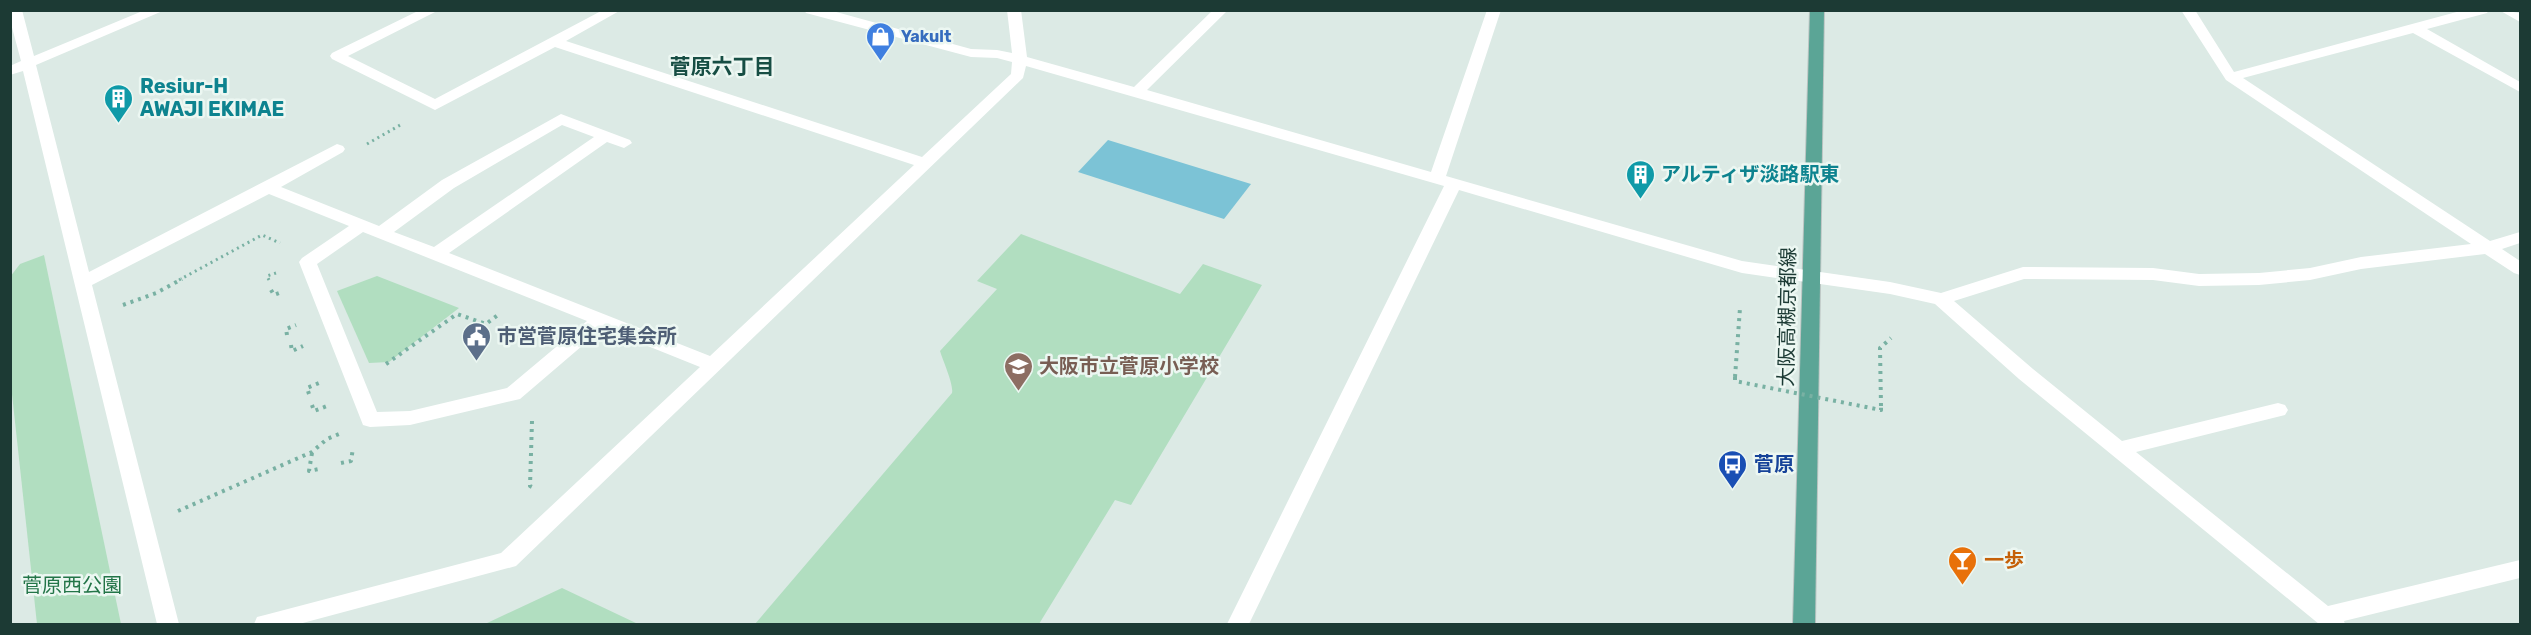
<svg xmlns="http://www.w3.org/2000/svg" width="2531" height="635" font-family="Rubik,'Noto Sans JP',sans-serif">
<rect width="100%" height="100%" fill="#dceae5"/>
<g fill="#b1dec0">
<path d="M1021,234l159,60 23,-30 59,21 -131,220 -16,-5 -76,124h-284l197,-231c2,-8 -9,-32 -12,-42l57,-62 -20,-8z"/>
<polygon points="44,255 121,624 37,624 11,385 10,277 20,264"/>
<polygon points="377,276 459,308 389,362 369,363 337,291"/>
<polygon points="562,588 638,624 485,624"/>
</g>
<polygon fill="#7cc3d6" points="1108,140 1251,184 1224,219 1078,172"/>
<g fill="none" stroke-linecap="round" stroke-linejoin="round">
<defs>
<polygon id="major" points="1810,10 1824,10 1815,624 1793,624"/>
</defs>
<use href="#major" stroke="#bbc4c2" stroke-width="2"/>
<g stroke="#79b1a3" stroke-width="3" stroke-dasharray="2 4" stroke-linecap="butt">
<polyline points="367,144 402,124"/>
<polyline points="179,280 262,235 280,243"/>
<polyline points="269,280 267,276 276,273"/>
</g>
<g stroke="#79b1a3" stroke-width="4" stroke-dasharray="3 5" stroke-linecap="butt">
<polyline points="271,290 274,295 282,292"/>
<polyline points="123,305 156,293 182,279"/>
<polyline points="287,335 286,329 296,325"/>
<polyline points="291,345 292,351 303,346"/>
<polyline points="386,364 457,314 486,324 498,315"/>
<polyline points="1735,377 1740,308"/>
<polyline points="309,394 307,388 319,383"/>
<polyline points="312,405 314,411 327,406"/>
<polyline points="1881,406 1880,348 1891,338"/>
<polyline points="532,421 530,486 532,487"/>
<polyline points="312,453 309,471 319,469"/>
<polyline points="341,463 351,461 353,448"/>
<polyline points="178,511 312,452 327,439 339,434"/>
</g>
<g fill="#fff" fill-rule="evenodd">
<path d="M10,10h12l12,46 111,-46h20l-129,55 53,207 248,-128 6,2 2,3 -2,3 -62,35 98,39 63,-46 119,-66 69,26 2,3 -8,5 -17,-6 -158,111 261,103 204,-191 -359,-118 -120,63 -103,-51 -2,-3 2,-3 88,-43h19l-91,46 87,43 168,-89h18l-55,31 356,116 89,-83 1,-12 -15,-4 -26,-1 -165,-44 -2,-3h25l142,39 26,1 15,3 -5,-43h14l6,47 107,30 79,-77h15l-81,80 284,82 56,-162h14l-55,166 296,85 148,21 51,11 82,-26 130,1 46,6 60,-1 51,-5 51,-11 110,-13 -245,-164 -45,-70h14l39,62 230,-62h25l-2,3 -60,16 93,53v10l-107,-59 -170,45 247,163 30,-9v11l-18,6 18,12v14l-6,-2 -29,-19 -124,15 -51,11 -51,5 -60,1 -46,-6 -129,-1 -70,22 79,68 89,72 156,-38 7,2 3,5 -3,5 -149,37 192,154 192,-46v18l-176,43 1,3h-26l-300,-245 -84,-75 -45,-10 -148,-21 -283,-83 -210,434h-22l217,-438 -418,-120 -3,12 -507,488 -217,58h-45l3,-7 8,-2 236,-62 199,-186 -97,-39 -83,71 -110,26 -40,2 -7,-2 -64,-163 3,-4 47,-32 -80,-32 -177,91 87,339h-22l-134,-553 -13,4v-9l11,-5 -11,-41zM562,125l32,12 -160,110 -40,-15 60,-44zM363,232l224,89 -80,67 -97,23 -33,1 -60,-148z"/>
<polygon points="2499,10 2520,13 2520,22"/>
</g>
<use href="#major" fill="#5ba596" fill-rule="evenodd"/>
<polyline stroke="#79b1a3" stroke-width="4" stroke-dasharray="3 5" stroke-linecap="butt" points="1735,377 1735,381 1881,410 1881,406"/>
</g>
<defs>
<symbol id="shop-pin" viewBox="-11 -11 22 30"><path d="M0 17L-7.5 6A9.5 9.5 0 1 1 7.5 6Z" fill="#3f7fe0" stroke="#ecf7f2"/><path d="M-5-2.5h2.3a2.7 3.5 0 0 1 5.4 0H5L5.5 6h-11ZM-1.5-2.5h3a1.5 2.3 0 0 0-3 0Z" fill="#fff"/></symbol>
<symbol id="building-pin" viewBox="-11 -11 22 30"><path d="M0 17L-7.5 6A9.5 9.5 0 1 1 7.5 6Z" fill="#0f9aa8" stroke="#ecf7f2"/><path d="M-4-6H4V6H1V3H-1V6H-4ZM-2.5-4.3h1.7v1.8h-1.7ZM.8-4.3h1.7v1.8H.8ZM-2.5-1h1.7V.8h-1.7ZM.8-1h1.7V.8H.8Z" fill="#fff"/></symbol>
<symbol id="civic-pin" viewBox="-11 -11 22 30"><path d="M0 17L-7.5 6A9.5 9.5 0 1 1 7.5 6Z" fill="#5c6f8a" stroke="#ecf7f2"/><path d="M-.6-6.5H3V-4.5H.6V-3L4-1V1h2V6H-6V1h2V-1L-.6-3ZM-1.2 2.5V6h2.4V2.5Z" fill="#fff"/></symbol>
<symbol id="school-pin" viewBox="-11 -11 22 30"><path d="M0 17L-7.5 6A9.5 9.5 0 1 1 7.5 6Z" fill="#8d6e63" stroke="#ecf7f2"/><path d="M0-5L7-2L0 1L-7-2ZM-4 1L0 2.5L4 1V4Q0 6-4 4Z" fill="#fff"/></symbol>
<symbol id="bus-pin" viewBox="-11 -11 22 30"><path d="M0 17L-7.5 6A9.5 9.5 0 1 1 7.5 6Z" fill="#1a4fb4" stroke="#ecf7f2"/><path d="M-5-6H5V4H4V6H2V4H-2V6H-4V4H-5ZM-3.5-4V0h7V-4ZM-3.5 1.2v1.5H-2V1.2ZM2 1.2v1.5H3.5V1.2Z" fill="#fff"/></symbol>
<symbol id="bar-pin" viewBox="-11 -11 22 30"><path d="M0 17L-7.5 6A9.5 9.5 0 1 1 7.5 6Z" fill="#e8710a" stroke="#ecf7f2"/><path d="M-6-5H6L.8 .8V4.5H3.5V6h-7V4.5H-.8V.8Z" fill="#fff"/></symbol>
</defs>
<g fill-rule="evenodd">
<use href="#shop-pin" x="864" y="20" width="33" height="45"/>
<use href="#building-pin" x="102" y="82" width="33" height="45"/>
<use href="#building-pin" x="1624" y="158" width="33" height="45"/>
<use href="#civic-pin" x="460" y="320" width="33" height="45"/>
<use href="#school-pin" x="1002" y="350" width="33" height="45"/>
<use href="#bus-pin" x="1716" y="448" width="33" height="45"/>
<use href="#bar-pin" x="1946" y="544" width="33" height="45"/>
</g>
<g text-anchor="middle" stroke-width="5" stroke-linejoin="round" paint-order="stroke">
<g font-size="16" font-weight="bold" fill="#366cbe" stroke="#ecf7f2" text-anchor="start">
<text x="901" y="42">Yakult</text>
</g>
<g font-size="20" font-weight="bold" fill="#0d838f" stroke="#ecf7f2" text-anchor="start">
<text x="140" y="93">Resiur-H<tspan x="140" dy="23">AWAJI EKIMAE</tspan></text>
<text x="1661" y="181">アルティザ淡路駅東</text>
</g>
<g font-size="20" fill="#1c3a34" stroke="#ecf7f2">
<text transform="translate(1787 317) rotate(-89)" y="7">大阪高槻京都線</text>
</g>
<g font-size="20" font-weight="bold" fill="#4e5e75" stroke="#ecf7f2" text-anchor="start">
<text x="497" y="343">市営菅原住宅集会所</text>
</g>
<g font-size="20" font-weight="bold" fill="#785e54" stroke="#ecf7f2" text-anchor="start">
<text x="1039" y="373">大阪市立菅原小学校</text>
</g>
<g font-size="20" font-weight="bold" fill="#164399" stroke="#ecf7f2" text-anchor="start">
<text x="1754" y="471">菅原</text>
</g>
<g font-size="20" font-weight="bold" fill="#c56008" stroke="#ecf7f2" text-anchor="start">
<text x="1984" y="567">一歩</text>
</g>
<g font-size="20" fill="#237548" stroke="#ecf7f2">
<text x="72" y="592">菅原西公園</text>
</g>
<g font-size="21" font-weight="bold" fill="#174e44" stroke="#ecf7f2">
<text x="722" y="74">菅原六丁目</text>
</g>
</g>
<rect width="2531" height="635" fill="none" stroke="#1c3a34" stroke-width="24"/>
</svg>
